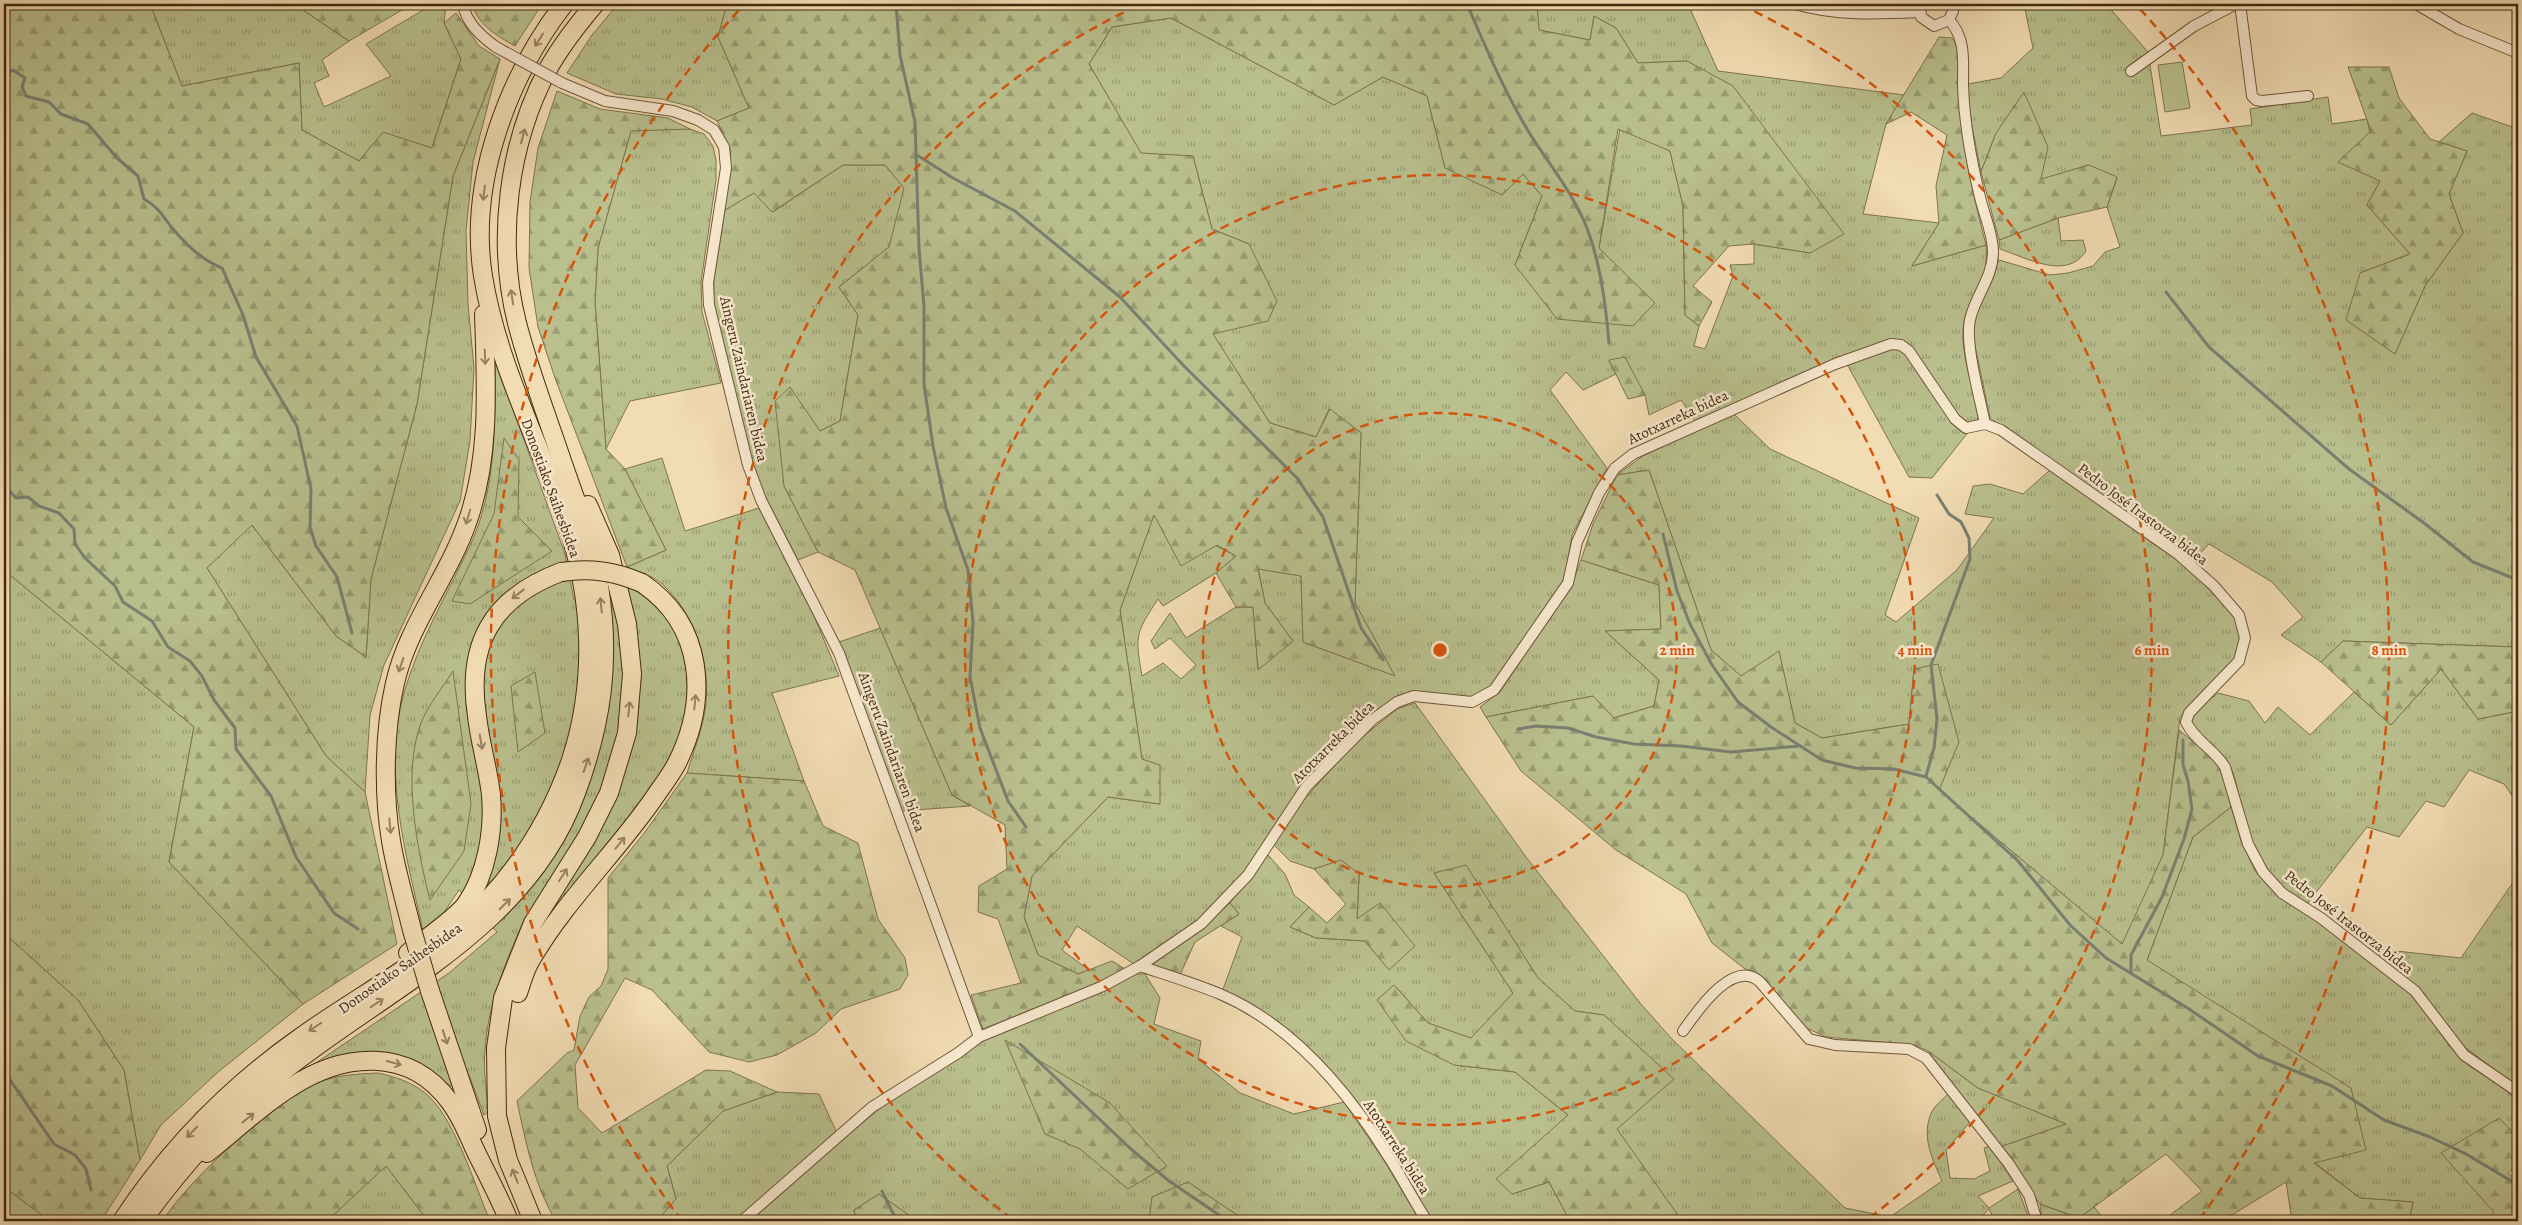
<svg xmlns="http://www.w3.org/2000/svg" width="2522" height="1225" font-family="Alegreya,serif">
<defs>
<pattern id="grass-tufts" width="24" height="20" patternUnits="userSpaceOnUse" patternTransform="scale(1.25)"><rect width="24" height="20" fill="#b9c08e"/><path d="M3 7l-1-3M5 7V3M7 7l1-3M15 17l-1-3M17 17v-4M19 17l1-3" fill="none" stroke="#989c73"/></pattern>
<pattern id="forest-firs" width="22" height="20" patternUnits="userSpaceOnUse" patternTransform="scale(1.25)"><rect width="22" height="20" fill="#b9c08e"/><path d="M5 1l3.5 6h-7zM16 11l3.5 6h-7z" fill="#989c73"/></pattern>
<pattern id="park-dots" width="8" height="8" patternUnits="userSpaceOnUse" patternTransform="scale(1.25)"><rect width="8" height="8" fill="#b9c08e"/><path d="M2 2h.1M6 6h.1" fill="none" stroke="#989c73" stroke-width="1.8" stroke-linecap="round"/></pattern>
</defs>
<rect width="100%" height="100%" fill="#f2dcb3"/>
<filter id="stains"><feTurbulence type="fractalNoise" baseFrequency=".004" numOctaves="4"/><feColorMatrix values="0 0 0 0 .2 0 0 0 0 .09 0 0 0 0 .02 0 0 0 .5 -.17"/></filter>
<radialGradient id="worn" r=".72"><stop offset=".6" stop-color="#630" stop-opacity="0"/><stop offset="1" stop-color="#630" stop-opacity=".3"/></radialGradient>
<g fill="url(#grass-tufts)" stroke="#7e744f">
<polygon points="150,4 294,4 349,41 322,60 329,76 314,83 324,107 391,76 366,44 433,4 446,4 444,23 461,59 432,148 383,133 359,161 302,130 299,63 182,86"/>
<polygon points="618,4 727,4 718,37 749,108 717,121 692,107 662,99 616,94 567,73 592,35"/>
<path d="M1537,4h151l30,67 186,24 -18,29 -23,90 76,9 -27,43 74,-21c1,16 0,30 -7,45 -6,12 -16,25 -16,39 -2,25 10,60 16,84l-2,8 -45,57 -23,-1 -66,-120 -148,64 -14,-21 -32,15 -4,-20 -36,-34 7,13 -33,16 -17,-18 -16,18 57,78 -35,67 -7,45 -72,106 -21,13 -79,3 -93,89 -54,82 -45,46 -67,45 -57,-38 -15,24 27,20 -11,4 -40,-19 -14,-38 8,-41 76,-79 52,7 -18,-45 -22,-149 34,-96 82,42 -20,17 -53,33 -5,-7c-23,35 -23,36 -16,77l21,-13 18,16 15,-14 -26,-27 -15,11 -4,-8 19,-28 16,25 50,-31h17l5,62 35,-28 -28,-38 -7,-35 43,8 2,66 91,33 -39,-72 6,-170 -32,-24 -13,28 -46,-14 -58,-90 55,-12 -18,-77 -37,-15 -19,-73 -52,-2 -52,-90 23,-37 59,-9 163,87 49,-28 44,19 18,72 78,6 19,22 -27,69 139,38 -55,-55 21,-120 50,23 13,55 2,109 14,11 -5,20 11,3 28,-73 -3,-11 24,-1v-20l56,9 -123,-192 -49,2 -22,-35 -22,-12 -4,24 -52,-10z"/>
<polygon points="2024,4 2106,4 2148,52 2161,136 2252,125 2250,109 2328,97 2332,124 2367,119 2380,181 2367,205 2410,254 2360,273 2395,354 2425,286 2463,233 2449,194 2467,151 2439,142 2472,113 2518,129 2518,647 2343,641 2321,662 2281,635 2303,617 2272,582 2209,544 2194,560 1990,418 1972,331 1976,314 1999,260 2050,275 2068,273 2093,266 2105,252 2120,247 2107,207 2117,178 2088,165 2041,180 1996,133 1981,172 1970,116 1968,84 2001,78 2033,48"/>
<polygon points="500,59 473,162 466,231 468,304 474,368 470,441 460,501 384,665 370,715 365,792 326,756 207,568 251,524 336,636 366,657 371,579 417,404 453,176"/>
<polygon points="690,129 704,134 713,146 716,160 716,180 701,282 702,312 721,383 630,401 606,449 595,302 598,248 631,130"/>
<polygon points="843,165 885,165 905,188 889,247 839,287 858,315 840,421 820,431 784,486 818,552 798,560 755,476 713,311 714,279 725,210 755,192 773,212"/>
<path d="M2058,218l3,23 22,-1 3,11c-19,30 -59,7 -86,-2l-1,-9z"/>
<path d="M495,359l70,195 9,46 58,-12c17,12 35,26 44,46 19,39 13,94 -9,131 -32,56 -78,104 -119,152l-23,1c-19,43 -37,85 -40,132 -2,20 2,42 3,62l-4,3 -15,-40 -19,11c-10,-8 -20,-18 -31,-23 -42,-20 -76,-10 -115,8l145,-98 48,-41 -38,-42 -16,24 -20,17c-17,-77 -41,-160 -19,-238 15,-54 45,-101 68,-152 25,-56 23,-121 23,-182z"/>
<polygon points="1733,413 1770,449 1919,518 1885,615 1896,622 1957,570 1994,518 1965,514 1973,486 1990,484 2023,494 2050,470 2174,555 2235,615 2241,634 2238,654 2211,688 2180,717 2163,855 2123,945 1939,790 1958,742 1914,669 1909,724 1822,738 1795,723 1779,652 1741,677 1711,650 1649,470 1617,475 1643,456"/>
<path d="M662,458l23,73 74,-23 55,108 25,60 -67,17 32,88 -117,-8c5,-17 12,-35 16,-52 11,-48 -4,-104 -41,-137 -8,-8 -24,-12 -35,-17l39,-17 -41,-81z"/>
<polygon points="1581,560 1659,585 1661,629 1605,631 1659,680 1654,706 1614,718 1593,696 1486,717 1480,707 1500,692 1571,587"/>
<polygon points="4,570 194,727 169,862 303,1004 218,1072 161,1125 140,1160 124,1070 78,1000 4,933"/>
<polygon points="880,628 952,795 970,806 901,811 839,642"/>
<path d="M2441,669l37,50 40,-8v93l-14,-20 -35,-14 -25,37 -18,-6 -27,36 -32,-10 -60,77c-9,-6 -20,-12 -28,-20 -21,-18 -31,-52 -38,-78 -3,-13 -5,-29 -11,-40 -7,-14 -36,-30 -38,-42 -1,-13 18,-24 26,-31l31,8 16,22 13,-16 32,28 44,-43 37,33z"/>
<path d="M1415,703l111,154 114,146 31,35 174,170 45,9 52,-36c-9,-21 -20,-41 -12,-65 2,-8 12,-16 18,-22l22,28 -24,28 4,28 24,1 16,-8 -6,-23 6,-2 23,35 -35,15 11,12 29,-19 12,32h-35l-6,-12 -12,12h-295l-66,-92 57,-50 -69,-64 -29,-4 -37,-33 -73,-112 -31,7 79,120 -42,46 -43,-16 -34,-38 60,80 61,7 53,43 -56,79 37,-12 21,39h-139l-105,-154 -104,-75 20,-55 -21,-11 18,-12 -9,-11 38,-48 17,19 9,21 15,12 -19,20 26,11 49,3 24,28 -32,-50 2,-45 -18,-13 -27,8 -24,-8 -16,-16 19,-33 62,-69 42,-34z"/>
<polygon points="2231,807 2241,841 2255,871 2271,889 2320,922 2415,998 2451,1048 2471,1067 2507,1090 2518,1103 2518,1137 2499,1118 2495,1213 2486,1221 2409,1221 2413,1202 2360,1198 2314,1162 2147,960 2193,837"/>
<polygon points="2516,878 2518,879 2518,1087 2458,1042 2429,1001 2368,948 2461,958"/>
<polygon points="1131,974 1145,974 1160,998 1154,1024 1201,1041 1198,1059 1240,1093 1294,1114 1344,1102 1383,1159 1420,1221 1246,1221 1188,1182 1153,1197 1149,1221 917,1221 879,1194 854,1210 857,1221 748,1221 806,1169 894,1097 982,1039"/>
<polygon points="1928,1051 1978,1088 2067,1124 2000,1147"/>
<polygon points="777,1092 819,1094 837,1133 734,1221 657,1221 676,1198 667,1166 723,1111"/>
<polygon points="386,1165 428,1221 327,1221"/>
<polygon points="4,1187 46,1218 46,1221 4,1221"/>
<polygon points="2040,1204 2079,1218 2094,1207 2104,1219 2101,1221 2042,1221"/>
</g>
<g fill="url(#forest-firs)" stroke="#7e744f">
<polygon points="4,4 150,4 182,86 299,63 302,130 359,161 383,132 432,148 461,59 444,23 456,13 479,46 500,59 453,176 417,404 371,579 366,657 336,636 252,525 207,568 326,756 365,792 397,944 303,1004 169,862 194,727 4,570"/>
<polygon points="294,4 412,4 349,41"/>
<path d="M472,4h70l-27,42c-18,-10 -37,-21 -43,-42z"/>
<polygon points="727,4 1537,4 1539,30 1590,40 1594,16 1616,28 1638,63 1687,61 1733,86 1844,234 1810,253 1754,244 1729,246 1693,286 1712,302 1699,326 1685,315 1683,206 1670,151 1618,129 1599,248 1655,303 1633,326 1557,319 1515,265 1542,196 1523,174 1502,195 1445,168 1427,96 1383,77 1334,105 1171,18 1112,27 1089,64 1141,153 1193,156 1212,229 1249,244 1277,301 1268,321 1213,334 1270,423 1316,437 1330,409 1361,433 1355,603 1395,676 1303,642 1301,576 1258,569 1265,603 1293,641 1258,670 1253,607 1236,607 1216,573 1236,556 1217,545 1181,566 1154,515 1120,610 1142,759 1160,765 1160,804 1108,797 1032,876 1024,917 1038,955 1078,974 1112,961 1125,969 1093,985 983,1029 971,995 1021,983 998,919 978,912 979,886 1007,869 1005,825 952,795 855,570 818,552 784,486 775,401 790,387 820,431 840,421 858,315 839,287 889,247 904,188 885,165 843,165 772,212 754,193 725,210 731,151 717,121 749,108 718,37"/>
<path d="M1939,37l13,1c11,14 8,30 8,48 1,54 12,106 26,159l-74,21 27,-43 -3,-37 11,-51 -36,-23 -25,12z"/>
<polygon points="2348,67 2389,67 2399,98 2430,139 2467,151 2449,194 2463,233 2425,286 2395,354 2346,320 2360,273 2410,254 2367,205 2380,181 2338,162 2371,131"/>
<polygon points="557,91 600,109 668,118 690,129 631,131 598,248 595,302 606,449 625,469 666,550 627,567 555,378 538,327 529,268 530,202 538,148"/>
<polygon points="2024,92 2048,147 2041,179 2089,165 2117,177 2107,207 2058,218 1999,240 1981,172 1996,133"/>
<polygon points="1625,357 1645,395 1628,399 1609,360"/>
<polygon points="504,438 519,460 518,517 552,551 470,604 452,601 494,514"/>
<polygon points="1649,470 1711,650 1741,676 1779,651 1795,723 1822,738 1909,724 1914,669 1938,664 1959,742 1939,790 2122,944 2163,855 2179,730 2219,763 2231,807 2193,837 2147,960 2351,1088 2366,1150 2314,1163 2360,1198 2413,1202 2409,1221 2292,1221 2286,1182 2222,1221 2162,1221 2202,1191 2166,1154 2079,1218 2040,1204 2000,1147 2066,1124 1978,1088 1928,1051 1914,1045 1826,1037 1802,1026 1758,973 1745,969 1712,943 1686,894 1616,850 1521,771 1486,717 1593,696 1614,718 1654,706 1659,680 1605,631 1661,629 1659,585 1581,560 1593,524 1617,475"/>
<polygon points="2343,641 2518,647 2518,711 2478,719 2441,669 2391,725 2321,662"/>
<path d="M453,671l18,133 -7,47 -34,49c-13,-51 -28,-127 -9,-177 7,-18 22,-36 32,-52z"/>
<polygon points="535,672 545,733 518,752 511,686"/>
<path d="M687,773l117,8 19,45 35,17 20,76 27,39 3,17 -8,14 -59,20 -25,24 -39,22 -28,7 -40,-10 -57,-62 -27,-12 -50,87 3,43 24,25 104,-63 24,1 47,21 -54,19 -56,55 9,33 -19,22h-101c-22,-36 -30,-78 -39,-120l50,-48 7,-3 6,-34 9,-19 12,-11 7,-17v-91l37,-46z"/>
<polygon points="1341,860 1359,874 1357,919 1380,903 1415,946 1389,970 1365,941 1316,938 1290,927 1309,907 1327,923 1346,904 1314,869"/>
<polygon points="1466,865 1538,978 1575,1011 1604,1015 1674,1079 1617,1129 1682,1221 1570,1221 1549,1182 1512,1194 1496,1179 1568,1115 1515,1072 1454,1065 1406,1041 1377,1000 1394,985 1428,1023 1471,1038 1513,993 1434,873"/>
<polygon points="1230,903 1239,914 1195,942 1179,977 1148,965 1205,926"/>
<polygon points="4,933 78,1000 124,1070 140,1160 101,1221 46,1221 46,1218 4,1187"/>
<polygon points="1005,1040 1110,1103 1167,1166 1128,1189 1080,1149 1045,1134"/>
<path d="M378,1073c17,4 31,8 46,19 30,23 51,94 66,129h-62l-42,-55 -59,55h-165c29,-41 66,-74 105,-105 14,-11 31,-25 47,-32 21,-9 42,-10 64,-11z"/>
<polygon points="2499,1118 2518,1137 2518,1164 2508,1173 2518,1182 2518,1221 2486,1221 2494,1212 2441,1153"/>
<polygon points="1188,1182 1246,1221 1149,1221 1152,1197"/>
<polygon points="879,1194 917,1221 857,1221 854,1210"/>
</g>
<path fill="url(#park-dots)" stroke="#7e744f" d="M1825,4h78c-18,8 -58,3 -78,0z"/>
<polygon fill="#b9c08e" stroke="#7e744f" points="2182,62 2190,108 2165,112 2158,65"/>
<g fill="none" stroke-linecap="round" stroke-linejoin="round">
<g stroke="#798072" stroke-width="3">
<polyline points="896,4 900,55 915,122 919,249 924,306 924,384 933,446 946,508 968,570 973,622 970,677 980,728 1008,801 1026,827"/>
<path d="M1467,4c19,44 38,89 63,130 19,30 39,54 54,87 15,34 22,85 25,122"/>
<path d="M4,72l3,1 6,-3 12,8 -3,9 4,9 23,6 12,12 27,10 29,34 21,18 6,23c16,9 18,17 29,30 14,17 29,31 49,39l21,47 13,42 41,69 14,63 -1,38 6,19 21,31 15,56"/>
<polyline points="917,155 953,178 1015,211 1120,297 1183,365 1297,478 1323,517 1361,628 1383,660"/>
<polyline points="2166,292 2209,347 2349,469 2424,523 2473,562 2518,580"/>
<polyline points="4,485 16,498 28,497 39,506 59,513 74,529 75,544 85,558 115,586 123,602 152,621 168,647 190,661 202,676 214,700 235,728 236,749 271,796 296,857 334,913 358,929"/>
<polyline points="1663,534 1677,591 1690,624 1712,665 1738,702 1771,727 1822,760 1855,768 1894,769 1926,777 2018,861 2070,925 2106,958 2189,1009 2258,1056 2332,1086 2384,1120 2430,1137 2466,1154 2518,1185"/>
<polyline points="1518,729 1536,726 1568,728 1596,737 1634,744 1681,746 1731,752 1799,746"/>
<polyline points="1926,776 1934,748 1937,719 1931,665 1970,559 1969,538 1961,522 1949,514 1937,495"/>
<polyline points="2131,973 2131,955 2162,897 2184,839 2192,809 2188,781 2183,765 2183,740"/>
<polyline points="1020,1044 1132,1150 1169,1181 1228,1221"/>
<polyline points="4,1071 54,1144 75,1155 86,1169 91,1190"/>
<polyline points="882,1191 897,1221"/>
</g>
<defs>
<g id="street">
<path d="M463,4c3,19 18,32 33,43"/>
<path d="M1795,4c40,12 83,10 124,8"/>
<polyline points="1920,4 1921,17 1934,26 1949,20 1953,11 1953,4"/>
<polyline points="2240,4 2252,96 2256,100 2262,101 2308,96"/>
<polyline points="2416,4 2459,29 2518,53"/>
<path d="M1949,20c17,18 14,41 14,64 1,38 8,76 17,113 4,18 13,36 13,55 0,24 -16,42 -22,64 -8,24 9,81 14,108"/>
<polyline points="2131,71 2194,26 2236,4"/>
<polyline points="605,101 673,111 698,120 714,130 724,147 726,168 708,283 709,305 748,465 761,500 839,653 979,1037"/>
<path d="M1985,424l16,6 177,124 36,32 25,29 6,23 -6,23 -50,52 -3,9c9,19 28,27 39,45l23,77 15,28 19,21 39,25 94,73 49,64 54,37"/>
<path d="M1140,966c27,9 54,17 80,28 73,31 127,96 168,162 14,21 25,44 39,65"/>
<path d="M1683,1031c13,-18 50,-74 77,-49l49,57 26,6 74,4 17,9 83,106 20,31 8,26"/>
<polyline points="742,1221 872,1107 958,1053 979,1037 1103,986 1140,966 1201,924 1248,875 1306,787 1372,720 1397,702 1414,696 1472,702 1494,690 1568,583 1577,542 1599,493 1615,468 1633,454 1835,364 1891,344 1901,345 1909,351 1955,419 1966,428 1985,424"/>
</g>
<g id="highway">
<path d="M412,930c-7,-29 -16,-59 -21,-89 -8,-48 -7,-111 4,-158 13,-58 54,-107 73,-163 23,-65 18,-138 16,-206"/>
<path d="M408,953c14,-12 49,-36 58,-49 21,-30 28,-74 25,-109 -3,-27 -11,-52 -14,-79 -11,-72 15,-118 84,-144"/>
<polyline points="430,991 477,1130"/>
<path d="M518,993c4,-11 7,-25 14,-35 34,-58 84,-105 122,-160 8,-12 17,-23 23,-35 32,-64 27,-138 -35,-180"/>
<path d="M207,1153c28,-22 53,-47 84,-66 52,-34 118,-41 159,15 13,17 19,36 28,54 11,22 22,43 31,65"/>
<path d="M122,1221c46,-70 107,-133 176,-182 51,-37 108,-67 156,-107 54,-46 94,-105 117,-172 25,-76 22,-161 -4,-236 -28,-83 -70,-161 -84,-248 -15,-94 25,-199 81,-272"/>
<path d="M142,1221c43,-59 86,-107 144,-152 104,-82 242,-143 290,-276 26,-70 35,-132 23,-207 -6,-43 -23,-84 -37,-125 -15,-45 -33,-91 -45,-138 -21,-83 -9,-179 31,-254 13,-23 30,-45 47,-65"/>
<polyline points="533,1221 508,1160 497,1116 496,1048 503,998 533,923 587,837 609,793 627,733 632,674 627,624 610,555 588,505"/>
</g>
</defs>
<use href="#street" stroke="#6f5639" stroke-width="12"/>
<use href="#highway" stroke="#432910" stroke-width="20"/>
<use href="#street" stroke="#f7e8ce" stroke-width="10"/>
<use href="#highway" stroke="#f2dcb3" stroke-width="18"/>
<defs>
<polyline id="street-bridge" points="496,47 562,83 605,101"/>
<g id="highway-bridge">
<path d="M561,572c30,-4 53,-1 81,11"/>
<polyline points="412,930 430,991"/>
</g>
</defs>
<use href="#street-bridge" stroke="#6f5639" stroke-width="12" stroke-linecap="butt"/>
<use href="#highway-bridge" stroke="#432910" stroke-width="20" stroke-linecap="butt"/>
<use href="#street-bridge" stroke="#f7e8ce" stroke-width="10"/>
<use href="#highway-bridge" stroke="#f2dcb3" stroke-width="18"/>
</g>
<defs><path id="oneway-shaft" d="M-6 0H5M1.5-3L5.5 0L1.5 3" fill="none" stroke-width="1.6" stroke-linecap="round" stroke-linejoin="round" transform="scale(1.25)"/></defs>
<g stroke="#9a8262">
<use href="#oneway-shaft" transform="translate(539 40) rotate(122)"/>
<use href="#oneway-shaft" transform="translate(523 136) rotate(-75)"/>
<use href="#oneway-shaft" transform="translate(484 193) rotate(97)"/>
<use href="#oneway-shaft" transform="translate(512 297) rotate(-99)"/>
<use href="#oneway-shaft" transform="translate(485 357) rotate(88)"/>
<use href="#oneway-shaft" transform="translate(468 517) rotate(107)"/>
<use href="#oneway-shaft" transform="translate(518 594) rotate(142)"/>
<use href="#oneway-shaft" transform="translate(601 605) rotate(-96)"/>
<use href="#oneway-shaft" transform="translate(401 665) rotate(109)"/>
<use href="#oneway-shaft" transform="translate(695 702) rotate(-84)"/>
<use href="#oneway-shaft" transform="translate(629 709) rotate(-84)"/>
<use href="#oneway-shaft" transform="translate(481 742) rotate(80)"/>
<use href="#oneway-shaft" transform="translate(586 765) rotate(-71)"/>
<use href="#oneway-shaft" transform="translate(390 826) rotate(85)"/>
<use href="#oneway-shaft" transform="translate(620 843) rotate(-51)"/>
<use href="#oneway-shaft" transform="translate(563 875) rotate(-57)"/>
<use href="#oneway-shaft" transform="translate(505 904) rotate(-45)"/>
<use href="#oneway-shaft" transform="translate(377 1003) rotate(-34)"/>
<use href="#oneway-shaft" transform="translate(315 1027) rotate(146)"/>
<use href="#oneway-shaft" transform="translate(445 1037) rotate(72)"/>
<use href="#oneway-shaft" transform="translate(394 1063) rotate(15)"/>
<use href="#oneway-shaft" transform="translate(248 1118) rotate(-39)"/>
<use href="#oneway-shaft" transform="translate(192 1132) rotate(134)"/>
<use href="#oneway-shaft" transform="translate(515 1176) rotate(-112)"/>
</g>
<g fill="none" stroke="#d8540c" stroke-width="2.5" stroke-dasharray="9 6">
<circle cx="1440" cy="650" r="237"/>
<circle cx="1440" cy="650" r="475"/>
<path d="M1012 1219A712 712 0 0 1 1139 5M1741 5A712 712 0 0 1 1868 1219"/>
<path d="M682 1221A949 949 0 0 1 740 9M2140 9A949 949 0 0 1 2198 1221"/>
</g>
<g text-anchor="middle" stroke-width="5" stroke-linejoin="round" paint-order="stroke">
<g font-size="15" fill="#432910" stroke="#f7e8ce">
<text transform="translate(744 379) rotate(77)" y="5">Aingeru Zaindariaren bidea</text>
<text transform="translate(1678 417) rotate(-25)" y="5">Atotxarreka bidea</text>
<text transform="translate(551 488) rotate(70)" y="5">Donostiako Saihesbidea</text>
<text transform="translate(2143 514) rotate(37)" y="5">Pedro José Irastorza bidea</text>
<text transform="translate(1333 742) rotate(-45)" y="5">Atotxarreka bidea</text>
<text transform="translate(892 752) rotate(70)" y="5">Aingeru Zaindariaren bidea</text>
<text transform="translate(2349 922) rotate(38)" y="5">Pedro José Irastorza bidea</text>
<text transform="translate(400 968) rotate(-35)" y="5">Donostiako Saihesbidea</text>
<text transform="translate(1397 1147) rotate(57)" y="5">Atotxarreka bidea</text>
</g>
</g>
<circle cx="1440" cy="650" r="8" fill="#d8540c" stroke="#f7e8ce" stroke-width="2.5"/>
<g font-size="15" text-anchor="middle" font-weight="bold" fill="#d8540c" stroke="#f7e8ce" stroke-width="5" stroke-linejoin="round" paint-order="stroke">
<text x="1677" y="655">2 min</text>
<text x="1915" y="655">4 min</text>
<text x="2152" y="655">6 min</text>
<text x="2389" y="655">8 min</text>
</g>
<rect width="2522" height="1225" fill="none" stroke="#f2dcb3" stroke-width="20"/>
<rect x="5" y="5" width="2512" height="1215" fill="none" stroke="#432910" stroke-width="2.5"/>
<rect x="10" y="10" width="2502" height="1205" fill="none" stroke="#432910"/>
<rect width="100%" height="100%" filter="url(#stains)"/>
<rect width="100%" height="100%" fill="url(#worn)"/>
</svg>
